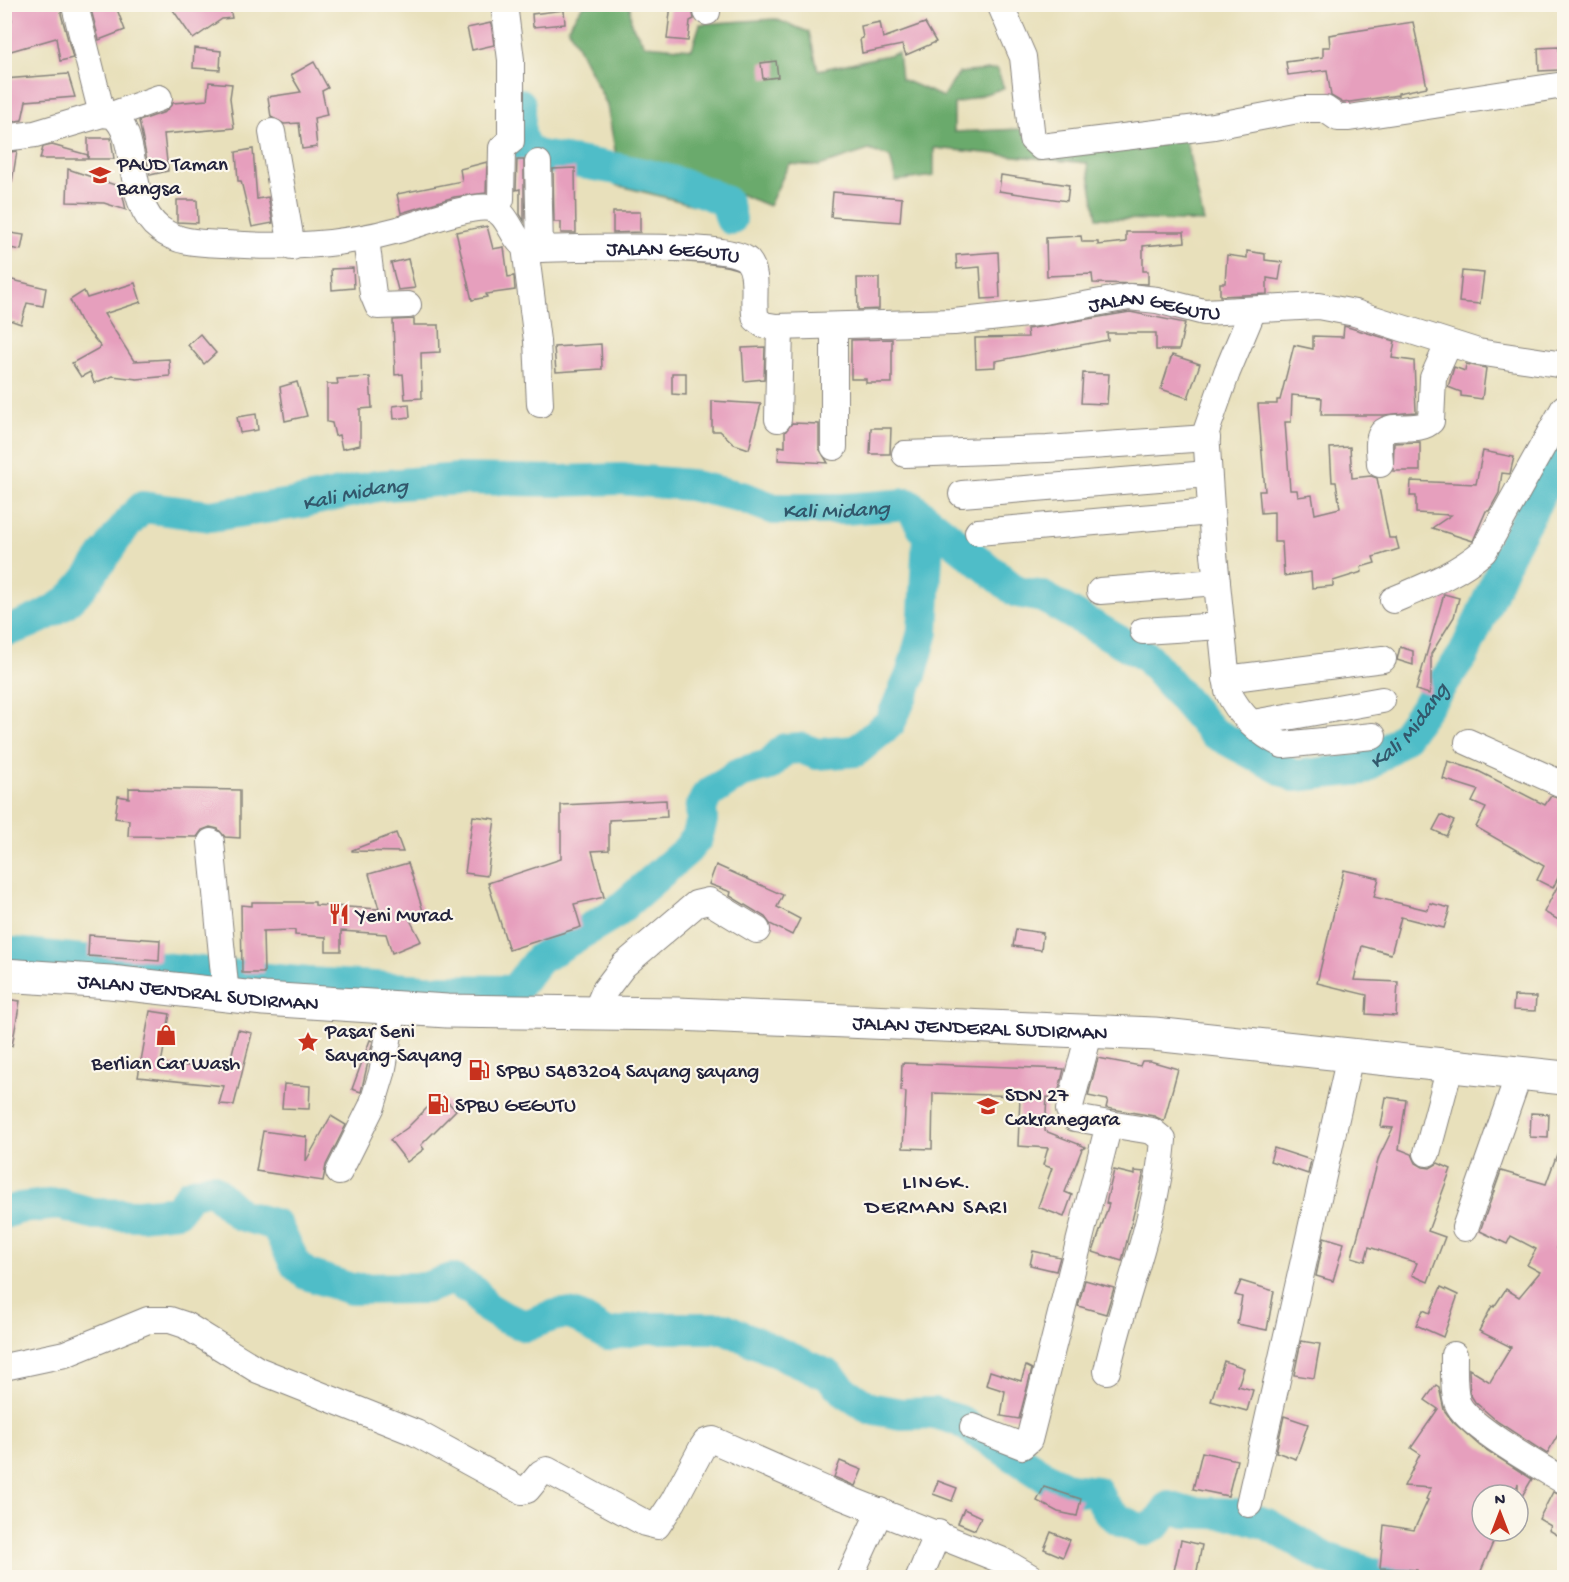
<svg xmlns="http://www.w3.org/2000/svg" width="1569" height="1582" font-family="'Gochi Hand',sans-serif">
<rect width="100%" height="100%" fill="#fbf7ec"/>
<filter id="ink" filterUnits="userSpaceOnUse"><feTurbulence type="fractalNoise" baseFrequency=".0167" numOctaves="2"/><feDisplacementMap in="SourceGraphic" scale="12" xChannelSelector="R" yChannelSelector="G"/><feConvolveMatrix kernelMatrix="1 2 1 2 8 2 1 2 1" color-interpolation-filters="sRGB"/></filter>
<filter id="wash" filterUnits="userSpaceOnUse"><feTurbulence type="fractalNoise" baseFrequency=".008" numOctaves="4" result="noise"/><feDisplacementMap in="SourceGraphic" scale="24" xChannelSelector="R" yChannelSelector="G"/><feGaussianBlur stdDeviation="1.35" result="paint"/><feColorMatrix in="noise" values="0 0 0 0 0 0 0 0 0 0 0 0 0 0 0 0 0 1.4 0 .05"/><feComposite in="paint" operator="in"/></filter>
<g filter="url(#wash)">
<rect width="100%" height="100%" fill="#e8e0bb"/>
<polygon fill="#6baa6c" stroke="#466654" stroke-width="1.5" points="583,5 630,5 631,24 645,45 692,49 700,24 775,19 809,32 818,70 898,53 901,79 943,97 959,73 997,69 1004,88 954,104 954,132 1020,129 1038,152 1185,136 1204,222 1097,218 1087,163 934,148 934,176 896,181 890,157 869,150 819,166 789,164 769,206 735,192 706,208 616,185 616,156 607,105 568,27"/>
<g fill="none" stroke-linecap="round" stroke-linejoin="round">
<g stroke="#4fbdc8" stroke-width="32">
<path d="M520,104c1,21 -6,38 15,51 65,12 131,17 191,47l5,17"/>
<path id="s1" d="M4,631c20,-4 56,-21 70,-36 26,-27 41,-62 69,-88l67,9 88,-13 79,-17 81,-7 105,2 58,-2 68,6 53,12 32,12h70l64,-5 109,88 26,5 104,60 65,75 82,44 69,-7 40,-31 61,-84 48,-108 52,-95"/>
<polyline points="4,952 308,983 425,990 514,991 539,959 615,913 687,850 697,838 702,820 701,808 707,795 740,773 769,765 785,749 801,748 817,754 856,751 890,723 911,675 923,632 928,536 912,509"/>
<path d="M4,1213l16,-5 39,-4 36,10 44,1 38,-4 13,-17 21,-6 29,27 36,10 20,40 10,9 45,15 74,-1 27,-9 23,13 10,14 20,12 21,8c44,-19 43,-15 81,9l39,-7h78l104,47 17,17 24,16 32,6 33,-1 24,7 91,59 20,10 28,3c10,25 23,29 46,38l14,-6 12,-17 16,5 50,2 32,10 59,34 60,20"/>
<polyline points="1412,1578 1413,1577"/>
</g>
</g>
<g id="blocks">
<g fill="#e69fbd">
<polygon points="7,4 62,4 61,14 73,58 60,61 56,38 4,53 4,21 12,20"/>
<polygon points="115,4 125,30 99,40 90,6"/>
<polygon points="180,4 229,4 232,18 222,19 193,39 173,10"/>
<polygon points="671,4 692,8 694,19 690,21 688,41 667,39"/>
<polygon points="564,10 565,24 533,27 532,14"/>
<polygon points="880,22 883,38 925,23 936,42 906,55 902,45 862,53 860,39 863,38 861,26"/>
<polygon points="1413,22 1427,87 1398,93 1398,95 1343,103 1331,96 1327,70 1288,75 1286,62 1323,57 1323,47 1330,47 1329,35"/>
<polygon points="491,23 494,45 472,50 467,28"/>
<polygon points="1559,47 1560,70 1539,71 1538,48"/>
<polygon points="194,48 221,51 220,70 193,68"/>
<polygon points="776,61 778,77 763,79 761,63"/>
<polygon points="314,62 328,88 322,91 327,115 314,118 317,147 302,149 299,123 284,124 271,117 268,97 301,92 291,75"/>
<polygon points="68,74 75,97 26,101 22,120 4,123 4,79"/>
<polygon points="209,82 232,84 230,98 234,128 164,134 168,171 150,175 139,121 165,112 173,103 207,100"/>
<polygon points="88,138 111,138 114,159 88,159"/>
<polygon points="52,145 88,155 87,159 40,159 43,147"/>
<polygon points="253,149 257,199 268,197 273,223 252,227 241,181 238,181 236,152"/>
<polygon points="17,151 12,182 4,182 4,153"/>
<polygon points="517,160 524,160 524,221 520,214 520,189 516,190"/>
<polygon points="487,162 486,193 454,197 401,213 397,194 462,181 460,169"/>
<polygon points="575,168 576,233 561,233 561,222 554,222 553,169"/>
<polygon points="68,169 121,187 126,210 104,203 67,202"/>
<polygon points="1001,175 1069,185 1067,201 999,191"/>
<polygon points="833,192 902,198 900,222 831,217"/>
<polygon points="177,200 197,200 198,223 177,222"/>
<polygon points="613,212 640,212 640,232 613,233"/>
<polygon points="487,226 493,249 504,247 508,277 514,276 515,290 486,294 487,297 472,300 456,232"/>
<polygon points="4,232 24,235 21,250 4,247"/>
<polygon points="1126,232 1184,232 1185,242 1143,246 1143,271 1148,271 1148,284 1093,283 1092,274 1047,276 1046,238 1081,236 1082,242 1098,242 1098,245 1126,242"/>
<polygon points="1247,251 1265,254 1265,260 1282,262 1279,280 1267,278 1267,294 1220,296 1220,283 1225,283 1227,255 1247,258"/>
<polygon points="998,252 1000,298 982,299 980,267 957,269 956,255"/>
<polygon points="408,259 415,288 398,290 391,263"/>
<polygon points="353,268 354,288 332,290 331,269"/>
<polygon points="1462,271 1484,273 1480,304 1459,302"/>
<polygon points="4,278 46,288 43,306 27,303 21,324 4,318"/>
<polygon points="857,278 879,278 879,309 858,310"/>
<polygon points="135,283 141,302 104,314 134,361 169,359 170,376 137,379 113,376 94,383 90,372 81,377 72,363 101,347 80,321 70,300 84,291 87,298"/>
<polygon points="1130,312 1185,323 1179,350 1156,350 1156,333 1107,333 1108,340 995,361 995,367 976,368 975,338 1028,337 1027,329"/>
<polygon points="414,319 414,325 439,325 440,352 421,353 422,398 405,399 403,374 395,375 393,320"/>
<polygon points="1344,326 1395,341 1392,358 1414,361 1416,412 1384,415 1321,415 1322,398 1292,395 1291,422 1285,422 1290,490 1297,490 1298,497 1312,495 1315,514 1340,508 1336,482 1332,482 1330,448 1350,447 1352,478 1371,476 1377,478 1389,538 1396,538 1399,549 1373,557 1375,563 1361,567 1362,572 1333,581 1333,586 1312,588 1311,572 1284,576 1282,542 1274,542 1274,512 1261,513 1259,491 1265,491 1258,404 1277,404 1277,400 1280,400 1294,345 1313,349 1313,336 1343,337"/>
<polygon points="200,334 216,353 204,364 188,345"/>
<polygon points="892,339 892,383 866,383 866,379 851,379 851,340"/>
<polygon points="601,344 602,369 556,372 554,347"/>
<polygon points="765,347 764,379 744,381 742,348"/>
<polygon points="1172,355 1200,364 1188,398 1161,389"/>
<polygon points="1466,364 1486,368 1482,399 1461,396 1461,392 1448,387 1454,367 1465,371"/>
<polygon points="672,373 686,373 686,395 672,394"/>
<polygon points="1083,373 1109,374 1107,404 1081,403"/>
<polygon points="370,377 372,408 360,409 360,445 342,449 339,435 335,436 332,423 327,422 327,384 338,384 337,379"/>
<polygon points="297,382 307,416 285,421 280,387"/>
<polygon points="712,401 761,404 749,449 734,444 720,431 712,431"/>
<polygon points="409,404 410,417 394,419 393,406"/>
<polygon points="256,414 258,430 240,433 237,417"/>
<polygon points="792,423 819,424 819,448 828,463 778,460 779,446 785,447 785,432"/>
<polygon points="871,428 891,428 890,454 870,454"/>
<polygon points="1420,442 1420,471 1393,471 1394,443"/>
<polygon points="1483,451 1514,457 1510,474 1502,473 1499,493 1489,511 1486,511 1473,541 1432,528 1451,515 1416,513 1416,496 1410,496 1411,481 1476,484"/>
<polygon points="1444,594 1459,598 1454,617 1431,654 1431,686 1429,694 1416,690"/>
<polygon points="1400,647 1413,651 1413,665 1397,660"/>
<polygon points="1448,761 1478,771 1545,805 1551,796 1564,800 1564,865 1553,888 1537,880 1544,866 1476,827 1486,808 1472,802 1478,790 1443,779"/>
<polygon points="129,788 240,790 240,838 225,837 218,829 210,827 202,830 197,837 128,836 129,820 115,818 118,796 129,798"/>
<polygon points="666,800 667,817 609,820 609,850 592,851 604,897 574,904 581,927 509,950 488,883 561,859 561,805"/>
<polygon points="1441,815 1454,821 1446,836 1433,830"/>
<polygon points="473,816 495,819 487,876 465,873"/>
<polygon points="396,833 403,852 352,851 352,850"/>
<polygon points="408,863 424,914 409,918 421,941 392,953 386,934 341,931 341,951 326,951 326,937 295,935 295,930 263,931 264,973 242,973 241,905 252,906 252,902 315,902 315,905 379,909 369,874"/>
<polygon points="716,865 783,895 777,907 800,919 792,935 770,924 765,917 730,896 731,892 709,884"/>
<polygon points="1344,870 1379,878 1374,897 1428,910 1430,903 1450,908 1444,928 1401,917 1391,954 1362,946 1354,980 1398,982 1396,1016 1366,1014 1367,995 1317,983"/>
<polygon points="1564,874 1564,923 1544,912"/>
<polygon points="1016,929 1043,933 1041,950 1013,946"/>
<polygon points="89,935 160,940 159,961 88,956"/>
<polygon points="1514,996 1536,997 1535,1011 1513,1010"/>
<polygon points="4,999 20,1001 12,1046 4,1045"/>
<polygon points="150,1011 170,1014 161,1064 228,1069 238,1030 252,1033 234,1105 219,1104 224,1086 138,1077"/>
<polygon points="370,1040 373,1041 361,1092 352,1089"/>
<polygon points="1098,1058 1140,1066 1142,1061 1150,1061 1178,1069 1164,1121 1154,1116 1106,1108 1108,1100 1088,1096"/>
<polygon points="902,1063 1064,1069 1057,1098 1047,1097 1045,1131 1086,1147 1082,1149 1065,1192 1072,1195 1064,1217 1038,1207 1052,1168 1043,1165 1048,1148 1018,1146 1020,1096 933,1093 932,1149 903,1148 906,1092 901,1091"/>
<polygon points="284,1084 310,1086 309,1109 282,1108"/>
<polygon points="440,1095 456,1110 421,1145 424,1149 407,1162 390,1140 407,1128"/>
<polygon points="1386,1097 1406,1100 1399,1149 1412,1154 1416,1163 1423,1167 1430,1168 1438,1163 1451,1169 1428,1231 1445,1237 1428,1282 1412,1275 1417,1263 1369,1247 1365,1261 1352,1257 1379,1157 1393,1128 1381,1127"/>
<polygon points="1531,1113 1549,1114 1548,1138 1530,1137"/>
<polygon points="331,1116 346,1125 326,1165 323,1181 256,1171 263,1131 307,1137 306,1161"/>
<polygon points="1563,1138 1564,1233 1557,1248 1564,1251 1564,1424 1547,1454 1498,1422 1475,1402 1470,1394 1469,1369 1490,1382 1511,1347 1479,1331 1492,1306 1494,1307 1506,1289 1519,1297 1540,1272 1527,1265 1536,1249 1511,1236 1507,1244 1480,1231 1501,1171 1546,1184"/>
<polygon points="1274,1148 1311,1160 1308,1174 1270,1161"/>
<polygon points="1114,1170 1135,1175 1135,1171 1144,1172 1122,1261 1093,1252 1109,1204 1106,1203"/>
<polygon points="1324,1237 1344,1243 1333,1281 1316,1276"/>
<polygon points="1033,1251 1060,1257 1056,1271 1030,1265"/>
<polygon points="1085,1280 1114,1288 1106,1314 1078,1306"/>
<polygon points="1241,1281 1274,1291 1267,1330 1237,1324 1242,1297 1235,1295"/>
<polygon points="1441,1287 1458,1295 1443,1337 1416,1325 1423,1310 1430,1313"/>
<polygon points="1301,1341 1320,1344 1314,1378 1294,1375"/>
<polygon points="1224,1361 1244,1368 1238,1386 1253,1390 1247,1411 1211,1401"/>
<polygon points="1026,1366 1032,1369 1019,1419 1001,1416 1005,1391 986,1385 990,1371 1021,1381"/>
<polygon points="1436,1385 1439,1387 1444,1410 1453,1422 1480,1446 1532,1479 1518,1503 1518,1484 1513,1495 1482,1495 1482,1502 1476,1515 1482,1518 1482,1531 1498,1531 1478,1578 1417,1578 1417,1570 1380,1568 1384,1525 1414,1530 1428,1500 1426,1499 1431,1488 1404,1486 1420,1454 1411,1448 1438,1409 1425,1400"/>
<polygon points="1284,1416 1308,1424 1296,1459 1276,1452"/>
<polygon points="1202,1452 1237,1460 1228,1496 1193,1489"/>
<polygon points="840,1461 862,1470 855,1486 834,1477"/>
<polygon points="938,1481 957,1488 952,1501 933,1494"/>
<polygon points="1044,1487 1081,1499 1077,1516 1058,1512 1037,1501"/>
<polygon points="1553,1492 1564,1496 1564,1539 1549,1530 1551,1526 1539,1519"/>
<polygon points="964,1509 981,1517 975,1530 958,1523"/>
<polygon points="1051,1532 1070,1540 1063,1557 1044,1549"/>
<polygon points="1181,1540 1202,1545 1196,1576 1174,1571"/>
</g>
</g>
</g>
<g filter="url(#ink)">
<use href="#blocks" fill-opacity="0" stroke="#85817b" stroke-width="1.5"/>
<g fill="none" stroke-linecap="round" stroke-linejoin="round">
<defs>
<g id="minor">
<polyline points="1000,4 1023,57 1032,139 1041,147 1214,126 1303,109 1325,109 1338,118 1349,118 1564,85"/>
<polyline points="76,10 102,114"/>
<polyline points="707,12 708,4"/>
<polyline points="112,115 159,98"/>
<polyline points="272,132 292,247"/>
<path id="s2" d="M4,138l31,-4 67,-20 10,1c29,19 12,88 48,114 19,15 43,14 65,15 59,4 115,2 173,-14 21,-6 72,-26 92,-22 21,4 21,36 41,41 33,0 201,-8 217,12 12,14 3,41 8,58l8,6 12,2 178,-5 91,-10 84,-15 28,3 47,12 114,-6 37,7 123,39 86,13"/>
<polyline points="538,163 540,249"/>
<polyline points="496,210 501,199 502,148 511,141 511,60 504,4"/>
<polyline points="366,239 373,294 378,306 408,305"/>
<polyline points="525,247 537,341 540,404"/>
<path d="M1253,310l-26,62 -21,60 8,122 14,137c10,23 32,43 55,54l90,-9"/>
<polyline points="778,419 780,327"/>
<polyline points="834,447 834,326"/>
<polyline points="905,454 1047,449 1207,438"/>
<path d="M1380,464c0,-8 -3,-22 1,-29 7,-14 37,-1 50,-14l2,-43 15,-33"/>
<polyline points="962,494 1208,474"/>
<polyline points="978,532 1211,512"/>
<polyline points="1100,591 1217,582"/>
<path d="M1393,600c33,-14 64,-26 91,-49l80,-143"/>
<polyline points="1143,631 1221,626"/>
<polyline points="1226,679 1383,659"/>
<polyline points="1253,723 1382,700"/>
<polyline points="1468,742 1564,785"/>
<polyline points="211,842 226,995"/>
<polyline points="596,1011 605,990 624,965 696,904 709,901 757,930"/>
<polyline points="1427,1153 1450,1067"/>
<polyline points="339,1172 372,1106 382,1073 394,1007"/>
<polyline points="1465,1228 1519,1074"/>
<path d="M1454,1355c0,15 -1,33 3,47 9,24 84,65 107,79"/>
<polyline points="4,1367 65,1354 148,1320 170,1320 185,1325 258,1370 416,1433 522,1491 527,1490 541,1473 547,1470 645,1523 657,1526 673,1502 702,1448 706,1442 713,1440 828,1491 1001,1560 1032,1578"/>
<path d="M1107,1371c17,-77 50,-151 56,-231l-11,-9 -43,-7"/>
<polyline points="973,1427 1022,1446 1029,1440 1109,1124 1075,1118 1069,1110 1090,1030"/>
<polyline points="1249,1504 1350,1056"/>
<polyline points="849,1578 880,1511"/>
<polyline points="919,1578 938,1533"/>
</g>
<g id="highway">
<path id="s3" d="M4,975l106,7 154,17 183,12 230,3 477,20 410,44"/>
</g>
</defs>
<use href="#minor" stroke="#85817b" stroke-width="28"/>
<use href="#highway" stroke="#85817b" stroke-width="35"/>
<use href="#minor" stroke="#fff" stroke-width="26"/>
<use href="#highway" stroke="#fff" stroke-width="33"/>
</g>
</g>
<defs>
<symbol id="school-bare" viewBox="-9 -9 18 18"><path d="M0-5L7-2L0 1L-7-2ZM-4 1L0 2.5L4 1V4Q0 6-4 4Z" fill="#c8321e" stroke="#fbf7ec" stroke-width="2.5" paint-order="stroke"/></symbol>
<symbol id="restaurant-bare" viewBox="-9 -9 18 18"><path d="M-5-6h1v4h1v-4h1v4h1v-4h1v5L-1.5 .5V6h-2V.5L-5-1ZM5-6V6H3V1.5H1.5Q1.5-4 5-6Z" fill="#c8321e" stroke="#fbf7ec" stroke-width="2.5" paint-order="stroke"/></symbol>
<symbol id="shop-bare" viewBox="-9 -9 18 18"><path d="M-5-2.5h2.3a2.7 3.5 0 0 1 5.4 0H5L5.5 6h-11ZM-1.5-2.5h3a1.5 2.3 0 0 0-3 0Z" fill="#c8321e" stroke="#fbf7ec" stroke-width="2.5" paint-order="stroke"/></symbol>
<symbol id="sight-bare" viewBox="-9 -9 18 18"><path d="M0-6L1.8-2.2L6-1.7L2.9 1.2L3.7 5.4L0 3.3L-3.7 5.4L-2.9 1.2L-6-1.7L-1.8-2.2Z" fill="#c8321e" stroke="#fbf7ec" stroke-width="2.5" paint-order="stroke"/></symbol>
<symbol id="fuel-bare" viewBox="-9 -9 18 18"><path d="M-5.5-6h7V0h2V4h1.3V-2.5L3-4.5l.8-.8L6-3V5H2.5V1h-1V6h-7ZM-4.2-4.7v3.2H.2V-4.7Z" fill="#c8321e" stroke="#fbf7ec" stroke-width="2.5" paint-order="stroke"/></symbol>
</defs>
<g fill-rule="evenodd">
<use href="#school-bare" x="85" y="160" width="30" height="30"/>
<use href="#restaurant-bare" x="324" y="899" width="30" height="30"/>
<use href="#shop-bare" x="151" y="1020" width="30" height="30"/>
<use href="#sight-bare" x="293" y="1027" width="30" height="30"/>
<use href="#fuel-bare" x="464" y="1055" width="30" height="30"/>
<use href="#fuel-bare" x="423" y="1089" width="30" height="30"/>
<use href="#school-bare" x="973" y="1091" width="30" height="30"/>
</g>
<g text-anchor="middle" stroke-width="4.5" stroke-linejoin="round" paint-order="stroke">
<g font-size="21" fill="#22223b" stroke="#fbf7ec" text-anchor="start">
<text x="117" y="170">PAUD Taman<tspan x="117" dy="24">Bangsa</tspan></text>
<text x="356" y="921">Yeni Murad</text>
<text x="325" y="1037">Pasar Seni<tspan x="325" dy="24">Sayang-Sayang</tspan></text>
<text x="166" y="1069" text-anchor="middle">Berlian Car Wash</text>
<text x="496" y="1077">SPBU 5483204 Sayang sayang</text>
<text x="1005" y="1101">SDN 27<tspan x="1005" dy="24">Cakranegara</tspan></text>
<text x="455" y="1111">SPBU GEGUTU</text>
</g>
<g font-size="21" fill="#22223b" stroke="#fbf7ec">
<text dy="7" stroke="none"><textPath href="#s2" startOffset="778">JALAN GEGUTU</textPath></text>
<text dy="7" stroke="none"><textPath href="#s2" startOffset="1317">JALAN GEGUTU</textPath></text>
<text dy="7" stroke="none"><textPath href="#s3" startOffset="195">JALAN JENDRAL SUDIRMAN</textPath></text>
<text dy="7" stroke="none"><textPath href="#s3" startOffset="978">JALAN JENDERAL SUDIRMAN</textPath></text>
</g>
<g font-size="22" font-style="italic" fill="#32586c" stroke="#fbf7ec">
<text dy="8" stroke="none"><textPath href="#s1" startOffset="406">Kali Midang</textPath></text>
<text dy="8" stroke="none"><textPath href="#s1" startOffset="892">Kali Midang</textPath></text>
<text dy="8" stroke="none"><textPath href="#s1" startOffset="1576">Kali Midang</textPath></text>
</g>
<g font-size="22" letter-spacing="1.5" fill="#22223b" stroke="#fbf7ec">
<text x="937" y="1188">LINGK.<tspan x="937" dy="25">DERMAN SARI</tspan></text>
</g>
</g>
<rect width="1569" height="1582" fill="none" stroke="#fbf7ec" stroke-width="24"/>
<g transform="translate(1500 1513)"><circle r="28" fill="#fbf7ec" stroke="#a4a2a5" stroke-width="1.5"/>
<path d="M0-4.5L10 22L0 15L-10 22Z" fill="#c8321e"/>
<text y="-9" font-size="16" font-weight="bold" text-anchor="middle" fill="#22223b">N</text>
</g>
</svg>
